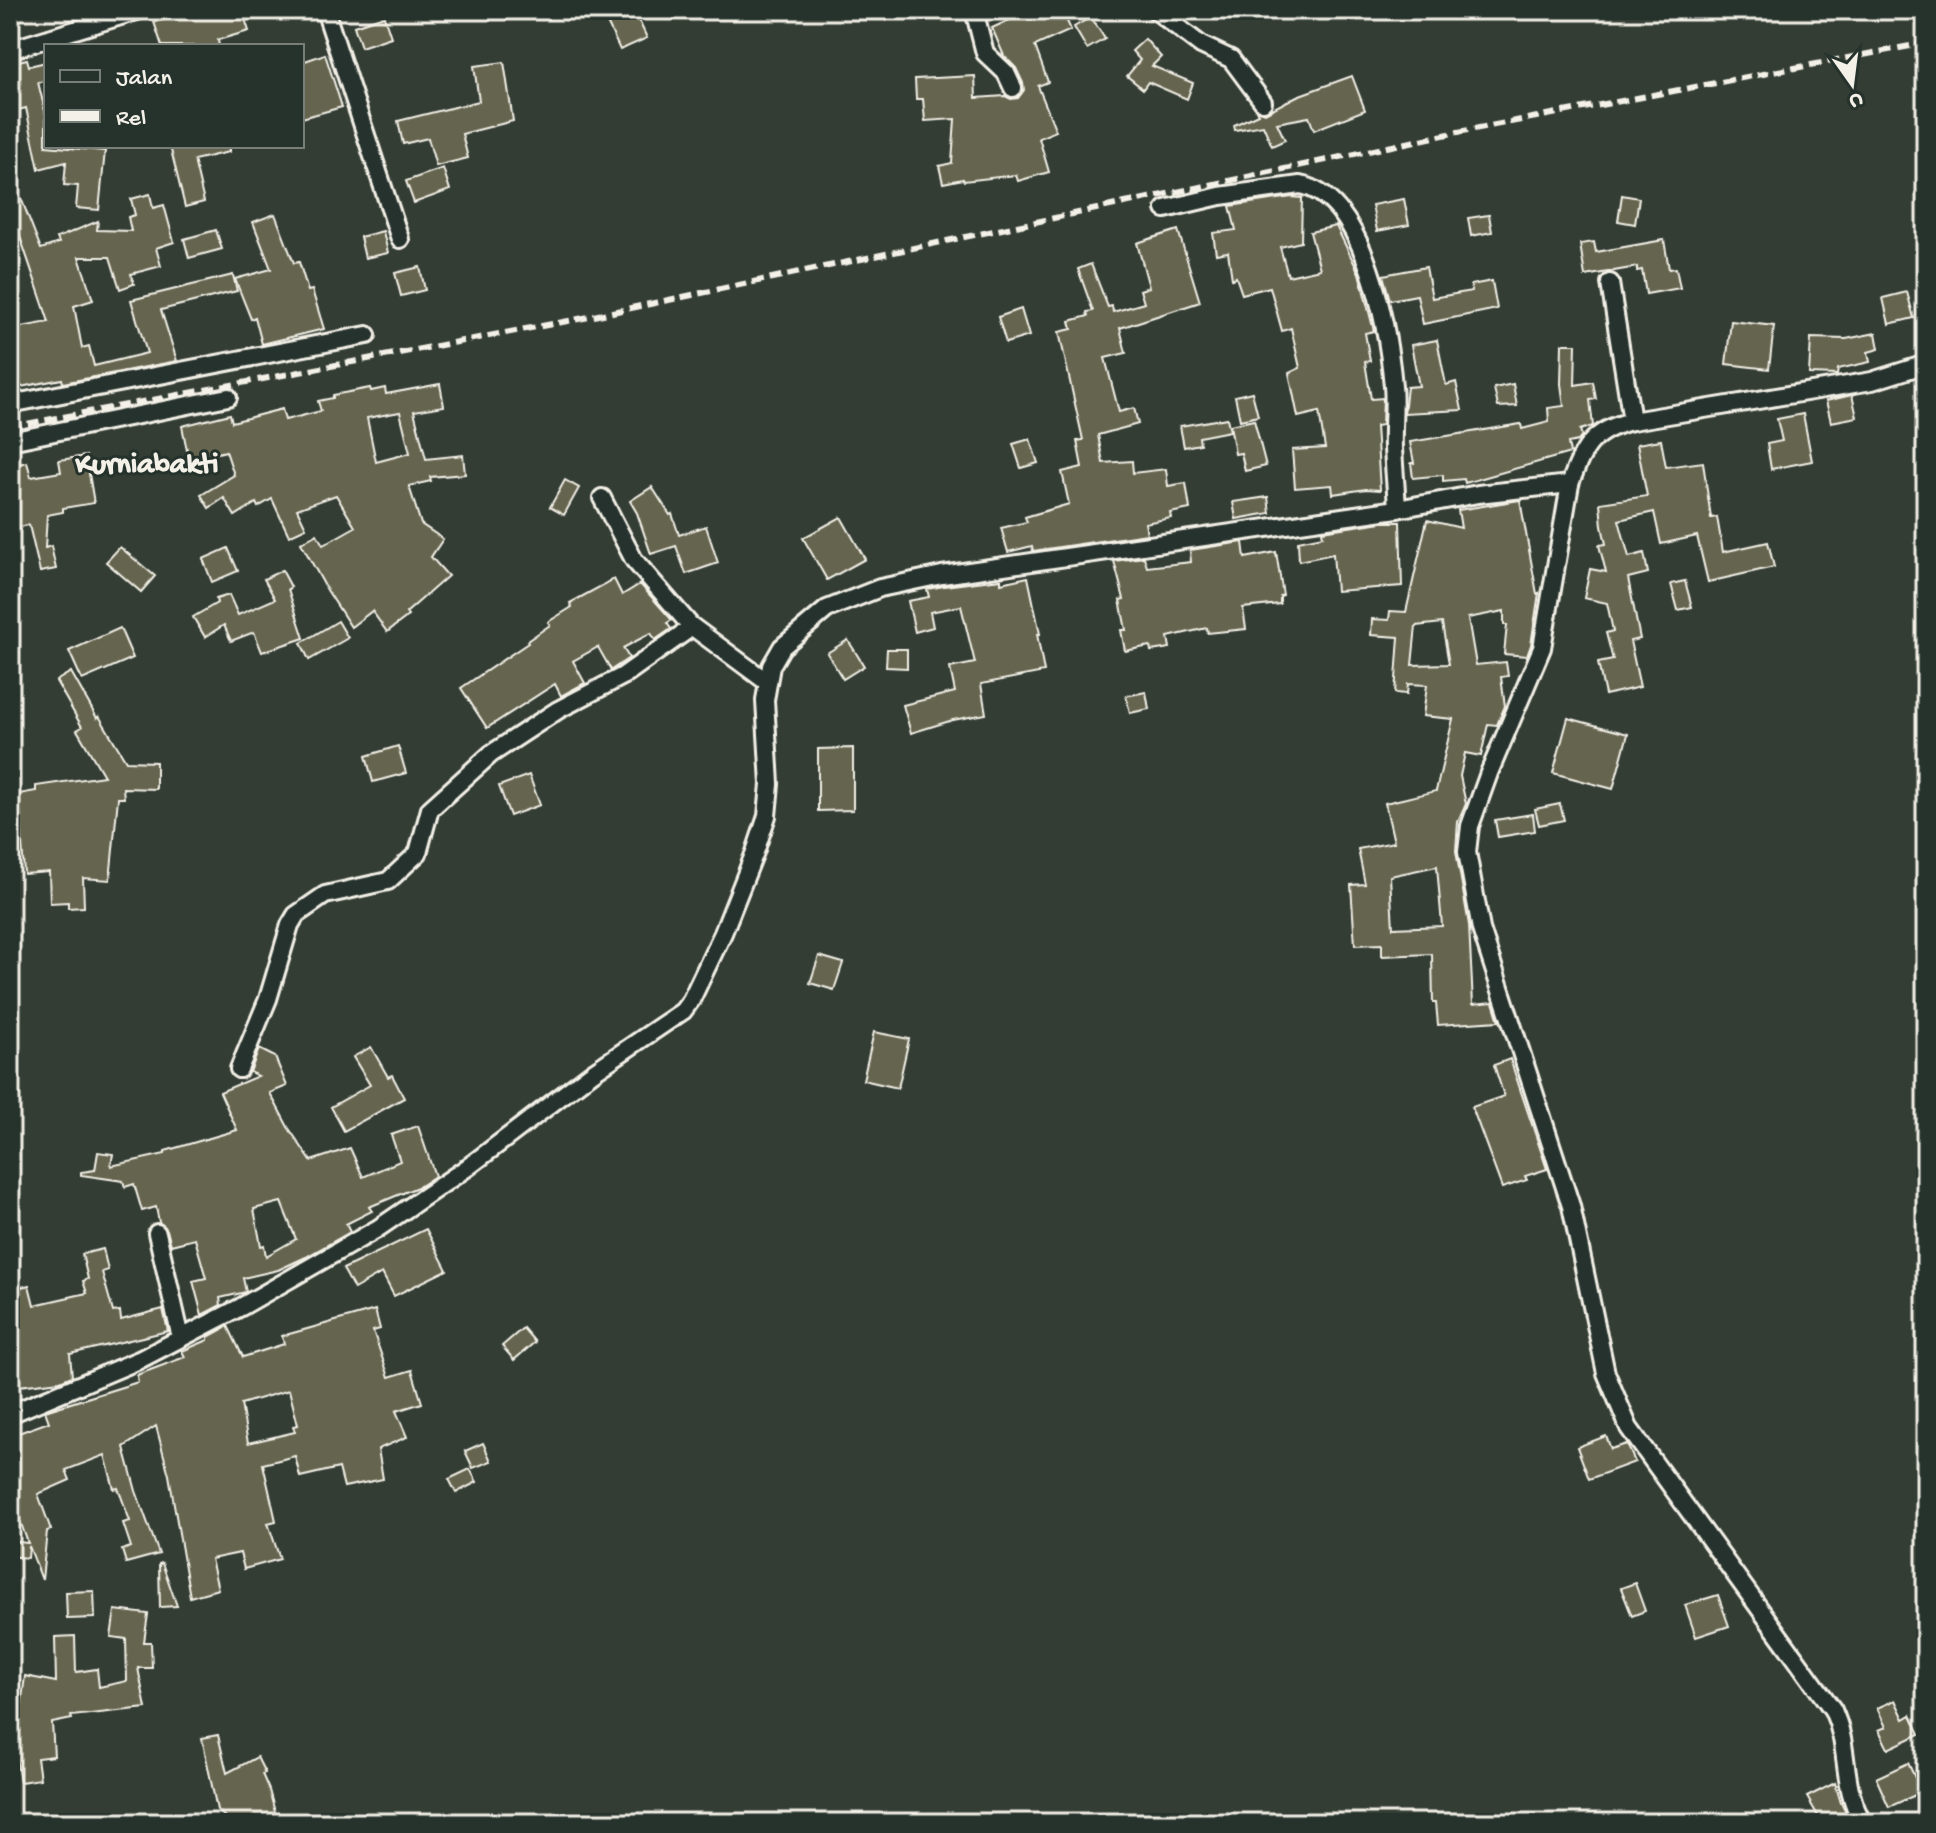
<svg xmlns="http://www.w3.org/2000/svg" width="1936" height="1833" font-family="'Gochi Hand',sans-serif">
<rect width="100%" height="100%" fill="#333d34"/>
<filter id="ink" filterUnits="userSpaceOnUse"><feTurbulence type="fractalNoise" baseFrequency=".0125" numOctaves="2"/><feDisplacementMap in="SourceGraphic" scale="16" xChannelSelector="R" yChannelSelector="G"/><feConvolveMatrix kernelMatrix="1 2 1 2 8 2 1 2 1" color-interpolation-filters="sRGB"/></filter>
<g filter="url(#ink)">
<g fill="#656550" stroke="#f4f1e8" stroke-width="2" fill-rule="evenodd">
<polygon points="205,10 242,10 249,31 218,40 219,46 162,46 154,22"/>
<polygon points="601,10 634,10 647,38 620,50"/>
<polygon points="1031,10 1062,10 1071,30 1035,46 1048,82 1038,86 1056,131 1039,138 1049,172 1018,181 1016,175 964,181 963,179 943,183 939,166 952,163 955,119 925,121 923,99 916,99 915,79 975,76 976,98 1005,96 1011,99 1018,98 1024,90 1023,83 1016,68 1004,56 992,28"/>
<polygon points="384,16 391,37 361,47 354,26"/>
<polygon points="1091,17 1105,39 1087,49 1074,27"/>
<polygon points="1145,39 1161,57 1152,66 1193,83 1187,99 1148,82 1143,89 1127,76 1140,60 1132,51"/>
<polygon points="325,54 342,107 302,118 302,62"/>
<polygon points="27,59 29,66 46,62 46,81 38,82 46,115 46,146 105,151 99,210 76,208 78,186 64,185 66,162 39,169 26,108 18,110 10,76 10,63"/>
<polygon points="504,62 513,121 462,134 468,158 436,166 428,138 403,144 398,121 479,101 474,66"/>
<polygon points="1352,76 1365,110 1314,130 1309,117 1277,123 1285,140 1272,146 1263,125 1235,130 1234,125 1258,114 1256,110 1265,113 1297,96"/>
<polygon points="170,146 229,146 229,152 194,160 204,202 185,207"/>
<polygon points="443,168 450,190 414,203 406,181"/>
<polygon points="10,170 41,249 59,243 57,238 98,221 97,230 131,231 128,217 135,215 131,199 150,194 153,208 164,205 174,242 156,248 161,266 131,274 134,284 120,289 110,257 79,257 93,300 74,306 82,348 89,346 94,366 147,353 131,300 233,275 237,291 161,310 177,361 63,383 62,379 10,389 10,329 49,322 10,207"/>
<polygon points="1622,195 1639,198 1635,224 1618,221"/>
<polygon points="1292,197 1302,198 1301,242 1280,247 1288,276 1320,269 1310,232 1336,226 1359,273 1374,331 1365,333 1370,361 1365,362 1371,399 1383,398 1382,425 1376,426 1380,490 1366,489 1333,494 1332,485 1295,488 1292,450 1325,448 1319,412 1298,417 1289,373 1300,368 1291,328 1282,331 1270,287 1242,294 1236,277 1232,279 1228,252 1216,254 1213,233 1236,230 1230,206"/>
<polygon points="1404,199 1409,225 1377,231 1372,205"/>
<polygon points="275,214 294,263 299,262 308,291 312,290 324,329 262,344 255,317 251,319 235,279 271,269 253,222"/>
<polygon points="1489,215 1492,232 1471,236 1468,218"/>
<polygon points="216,230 222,249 189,258 184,239"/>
<polygon points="1178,230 1200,302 1120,328 1126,353 1105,358 1119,412 1134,408 1138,424 1098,435 1103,463 1132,461 1133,473 1166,469 1168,486 1186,483 1190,509 1170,513 1171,518 1145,523 1147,534 1033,551 1032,546 1008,552 1001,528 1027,522 1025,517 1069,504 1062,472 1082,467 1077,441 1083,440 1059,332 1072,329 1070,321 1088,316 1087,312 1093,311 1078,269 1091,264 1108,307 1112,306 1113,312 1144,303 1140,290 1149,287 1137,243"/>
<polygon points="383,231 388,253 365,258 360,237"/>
<polygon points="1664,240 1669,269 1676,268 1680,288 1646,294 1642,270 1637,271 1637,267 1585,276 1580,244 1594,242 1596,252"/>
<polygon points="420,267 425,290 401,296 395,273"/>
<polygon points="1426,267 1432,298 1472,291 1471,285 1492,281 1497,309 1423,324 1417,295 1390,300 1383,275"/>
<polygon points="1907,292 1914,318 1889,324 1883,298"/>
<polygon points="1021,309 1029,336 1006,343 998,317"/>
<polygon points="1731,321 1774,326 1769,369 1726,364"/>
<polygon points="1876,333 1879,349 1868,352 1870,362 1838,369 1837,375 1809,374 1811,338 1846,339"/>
<polygon points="1437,340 1446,385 1456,382 1462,410 1404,413 1407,387 1419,386 1411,345"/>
<polygon points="1562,344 1576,344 1575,385 1593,382 1596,399 1590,400 1593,426 1580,430 1582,436 1578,441 1568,443 1570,453 1465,483 1464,479 1443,481 1443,475 1413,478 1411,463 1414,463 1410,442 1521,424 1522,429 1549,422 1548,408 1564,406 1561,384"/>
<path d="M440,384l4,22 -30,5 12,48 37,-4 2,19 -35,3 1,4 -22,5 12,38 22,15 -12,18 17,19 -42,37 2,3 -21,16 -15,-21 -21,16 -24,-37 -26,-47 16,-9 6,11 32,-18 -19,-32 -39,14 9,19 -17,8 -17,-37 -14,8 -2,-4 -21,13 -11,-18 -15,10 -8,-13 33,-20 -8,-24 -37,9 -7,-34 48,-12 2,8 50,-13 3,11 36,-9 -3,-10 15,-3v-3l37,-7 1,3 14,-3 1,6zM400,412l10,41 -34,9 -9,-44z"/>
<polygon points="1513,384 1517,406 1498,407 1494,388"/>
<polygon points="1252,392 1258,416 1240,420 1235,396"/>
<polygon points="1852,395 1857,417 1831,422 1826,401"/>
<polygon points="1803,414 1812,461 1771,469 1767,444 1782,441 1777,419"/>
<polygon points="1227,418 1230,431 1199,437 1200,444 1184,447 1180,426"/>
<polygon points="1254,420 1266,466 1245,471 1241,453 1235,454 1230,425"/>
<polygon points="1030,439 1038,463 1021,468 1013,444"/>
<polygon points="1661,440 1666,467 1703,462 1711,518 1717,517 1723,552 1768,542 1774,567 1708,582 1697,536 1661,544 1654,512 1619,520 1629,557 1644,553 1648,573 1628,578 1640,639 1630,641 1640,687 1605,695 1598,663 1613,660 1606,633 1613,631 1607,603 1584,598 1590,569 1606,572 1599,545 1606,544 1602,526 1600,503 1647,496 1637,444"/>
<polygon points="86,456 94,503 63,508 63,512 47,515 45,548 51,546 56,569 40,572 29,525 10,529 10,466 27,462 31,477 61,472 59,460"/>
<polygon points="565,480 579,488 564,515 550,507"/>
<polygon points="652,487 670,515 672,514 679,535 706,526 718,563 686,574 676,546 651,554 637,513 630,501"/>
<polygon points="1268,497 1270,513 1236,519 1233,502"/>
<path d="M1520,500l17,94 2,-1 -8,52 -4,11 -23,-2 3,-29h-3v-14l-36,7 8,47 30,-3 2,14 -7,1 4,29 -8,19 -9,-1 -7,32 -16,-3 -5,23 6,28 -8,18 -2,29 13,74 4,79 20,-2 6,19 -61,4 -2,-22h-3l-1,-49 -50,2v-12l-27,1 -4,-60 14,-1 -7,-35 36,-7 -9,-39 51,-12 17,-72 -30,-3 4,-31 -19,-1 -1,10 -12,-1 4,-56 -28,-2 1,-16 17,1 1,-9 16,1 21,-92 34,8 -3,-18zM1442,623l7,41 -37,1 4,-39zM1437,866l5,60 -49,2 -3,-52z"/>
<polygon points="841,517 865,559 827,580 803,538"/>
<polygon points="1382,522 1400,522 1402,586 1336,591 1333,554 1299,561 1298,541 1323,536 1322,531"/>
<polygon points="1243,542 1245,558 1276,552 1283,595 1280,596 1280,604 1243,608 1246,629 1208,633 1207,628 1168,637 1170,648 1151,651 1150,646 1125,651 1121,630 1126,630 1120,600 1124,599 1114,561 1144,557 1147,567 1191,562 1190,550"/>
<polygon points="120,547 155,576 141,592 106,562"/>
<polygon points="228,548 238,571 212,582 203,559"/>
<polygon points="282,570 291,587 288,589 304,638 262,652 254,632 231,641 224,625 205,637 193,617 217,603 216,599 229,595 238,615 275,599 264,579"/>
<polygon points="1028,577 1040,634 1037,634 1044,672 981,684 986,714 953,720 911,733 903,705 955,692 950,668 975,663 961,606 930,612 933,627 915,632 908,601 929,597 927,589 944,586 1001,579 1001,583"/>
<polygon points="614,579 622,595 640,584 672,620 667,623 671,629 655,640 651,633 623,648 629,658 611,670 598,647 573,661 585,683 561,696 555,684 487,728 461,688 528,643 527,641 550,625 548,622 572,607 570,603"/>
<polygon points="1685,581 1692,607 1678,610 1671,584"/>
<polygon points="338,621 348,638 309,660 301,643"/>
<polygon points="120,628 133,658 82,680 69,651"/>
<polygon points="848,640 864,666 843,679 827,653"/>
<polygon points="887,649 907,649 907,668 886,667"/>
<polygon points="71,672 97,718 99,716 126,761 156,762 156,789 123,788 124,798 118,798 110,880 83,878 84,907 68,908 68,902 50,903 49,872 24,874 19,794 36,791 36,786 104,776 77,730 82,727 56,681"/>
<polygon points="1146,692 1149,709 1130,713 1126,696"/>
<polygon points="1568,718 1628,734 1613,789 1553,773"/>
<polygon points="398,746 406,773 373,782 366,756"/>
<polygon points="853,748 853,810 818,811 818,749"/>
<polygon points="529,775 540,805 510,816 499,786"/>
<polygon points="1560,804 1564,820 1539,825 1535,809"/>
<polygon points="1533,814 1535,831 1498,837 1495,820"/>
<polygon points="819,956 843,963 834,990 810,983"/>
<polygon points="874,1032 909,1039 898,1088 863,1080"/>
<polygon points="371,1047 388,1077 392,1075 404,1098 344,1131 331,1107 370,1085 353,1057"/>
<path d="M259,1049l16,8 12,29 -17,7 18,34 23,34 39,-13 13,29 37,-16 -9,-26 27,-9 17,50 -15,10 -51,21 3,4 -26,13 4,8 -44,25 -28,13 -35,8 3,14 -26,6 1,7 -19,10 -9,-34 13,-3 -11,-39 -24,6 -4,-15 -8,-8 -3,-15 -14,4 -8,-27 -9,3 -2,-6 -42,-6v-3l14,-2 3,-18 15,2 -2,12 54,-12v-3l72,-21 -17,-38 38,-16 -8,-4zM281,1202l15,37 -30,17 -2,-11 -3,1 -7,-37z"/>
<polygon points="1510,1059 1547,1169 1525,1176 1527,1180 1502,1188 1472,1107 1504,1096 1494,1065"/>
<polygon points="426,1229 447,1270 394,1296 382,1273 354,1289 343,1269"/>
<polygon points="103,1249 108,1270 102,1272 113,1312 120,1311 121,1320 163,1309 168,1331 70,1354 72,1376 60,1381 10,1387 10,1290 29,1285 34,1305 87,1293 83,1281 88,1279 82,1254"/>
<path d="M375,1310l5,19 -7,2 16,46 23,-7 10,33 -26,8 11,26 -29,12 5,30 -39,8 -5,-19 -39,9 -5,-21 -32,8 13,57 -8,2 12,36 -36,10 -4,-16 -29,6 7,30 -28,8 -21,-122 -13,-49 -32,21 12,44 23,63 -33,9 -4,-13 9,-3 -8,-24 7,-2 -12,-33 -4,1 -9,-34 -39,15 4,10 -32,14 13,36 -4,1 -5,49 -13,-34 -1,12 -18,-2v-15l18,2 -18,-50v-57l39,-14 -4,-11 93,-29 -1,-7 48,-18 -3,-6 26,-11v-3l20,-11 15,31 41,-13 -2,-8zM289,1390l9,35 -5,1 2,6 -47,11 -7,-39z"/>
<polygon points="523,1328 535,1342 514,1360 502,1346"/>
<polygon points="1606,1436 1611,1449 1627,1444 1635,1462 1589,1479 1577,1447"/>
<polygon points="483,1443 491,1461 473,1468 465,1451"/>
<polygon points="470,1469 477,1482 456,1493 449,1479"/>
<polygon points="162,1563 177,1606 160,1607 159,1564"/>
<polygon points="1635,1583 1645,1611 1632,1616 1621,1588"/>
<polygon points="94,1591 95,1618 67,1619 66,1592"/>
<polygon points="1718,1595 1729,1626 1696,1637 1685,1605"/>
<polygon points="115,1610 148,1614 144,1642 151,1642 152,1668 138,1668 146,1708 71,1716 72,1719 52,1723 54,1756 37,1758 40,1779 20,1782 15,1751 10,1751 10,1728 18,1729 25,1676 56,1682 55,1637 75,1636 76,1672 97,1669 99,1687 127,1681 126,1639 111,1637"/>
<polygon points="1895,1700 1904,1719 1911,1715 1920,1734 1888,1749 1879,1730 1886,1727 1877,1708"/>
<polygon points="218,1735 227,1773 257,1757 265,1773 262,1774 269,1790 278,1823 232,1823 217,1810 202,1738"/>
<polygon points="1908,1763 1922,1792 1889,1807 1876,1778"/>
<polygon points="1835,1783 1841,1803 1851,1823 1822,1823 1807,1797"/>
</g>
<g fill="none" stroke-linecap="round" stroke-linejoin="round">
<defs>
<g id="street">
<polyline points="325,10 400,239"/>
<polyline points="974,10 985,53 1006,73 1013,88"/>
<polyline points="1155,10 1201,45 1231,59 1263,102"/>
<polyline points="10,50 140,10"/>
<path d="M1165,209l55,-13 80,-11c66,12 88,146 93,201 2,20 -1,41 0,62 1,20 3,40 4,61"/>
<polyline points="1610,283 1632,421"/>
<polyline points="10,404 367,335"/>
<polyline points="10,441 228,397"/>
<polyline points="602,498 634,560 690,625 767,682"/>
<polyline points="239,1069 268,999 290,925 296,915 325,895 388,881 418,853 430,809 491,754 558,710 623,676 692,627"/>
<polyline points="157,1233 181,1338"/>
<polyline points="10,1414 139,1360 241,1307 377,1229 468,1167 593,1072 683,1011 691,1000 723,933 755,852 767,816 770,784 765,700 771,666 782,647 827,609 880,588 942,575 1397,509 1478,494 1570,484"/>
<path d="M1863,1823c-23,-40 -12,-73 -30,-113l-204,-282 -23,-55 -35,-167 -90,-277 -14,-77 3,-26 19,-53 53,-125 28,-164c13,-37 23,-54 62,-63l240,-40 54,-17"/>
</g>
</defs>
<use href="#street" stroke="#f4f1e8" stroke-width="22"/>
<use href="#street" stroke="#26332d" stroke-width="16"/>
<polyline stroke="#f4f1e8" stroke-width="6" stroke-dasharray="12 6" stroke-linecap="butt" points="10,427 589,317 1458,132 1926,43"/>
</g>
</g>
<g text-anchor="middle" stroke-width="6" stroke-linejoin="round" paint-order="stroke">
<g font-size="30" font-weight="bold" fill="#f4f1e8" stroke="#26332d">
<text x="147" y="472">Kurniabakti</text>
</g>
</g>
<rect width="1936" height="1833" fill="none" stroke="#26332d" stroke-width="40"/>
<rect x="20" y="20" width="1896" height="1793" fill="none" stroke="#f4f1e8" stroke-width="3" filter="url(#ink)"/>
<rect x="44" y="44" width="260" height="104" fill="#26332d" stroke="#787f78" stroke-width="2"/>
<rect x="60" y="70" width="40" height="12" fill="#26332d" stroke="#787f78" stroke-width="2"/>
<text x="116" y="84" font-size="24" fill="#f4f1e8">Jalan</text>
<rect x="60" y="110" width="40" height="12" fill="#f4f1e8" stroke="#787f78" stroke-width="2"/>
<text x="116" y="124" font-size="24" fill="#f4f1e8">Rel</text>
<g transform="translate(1852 84) rotate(166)" stroke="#26332d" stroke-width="6" paint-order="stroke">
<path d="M0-6L14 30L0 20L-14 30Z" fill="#f4f1e8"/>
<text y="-12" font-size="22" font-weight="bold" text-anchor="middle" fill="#f4f1e8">U</text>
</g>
</svg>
